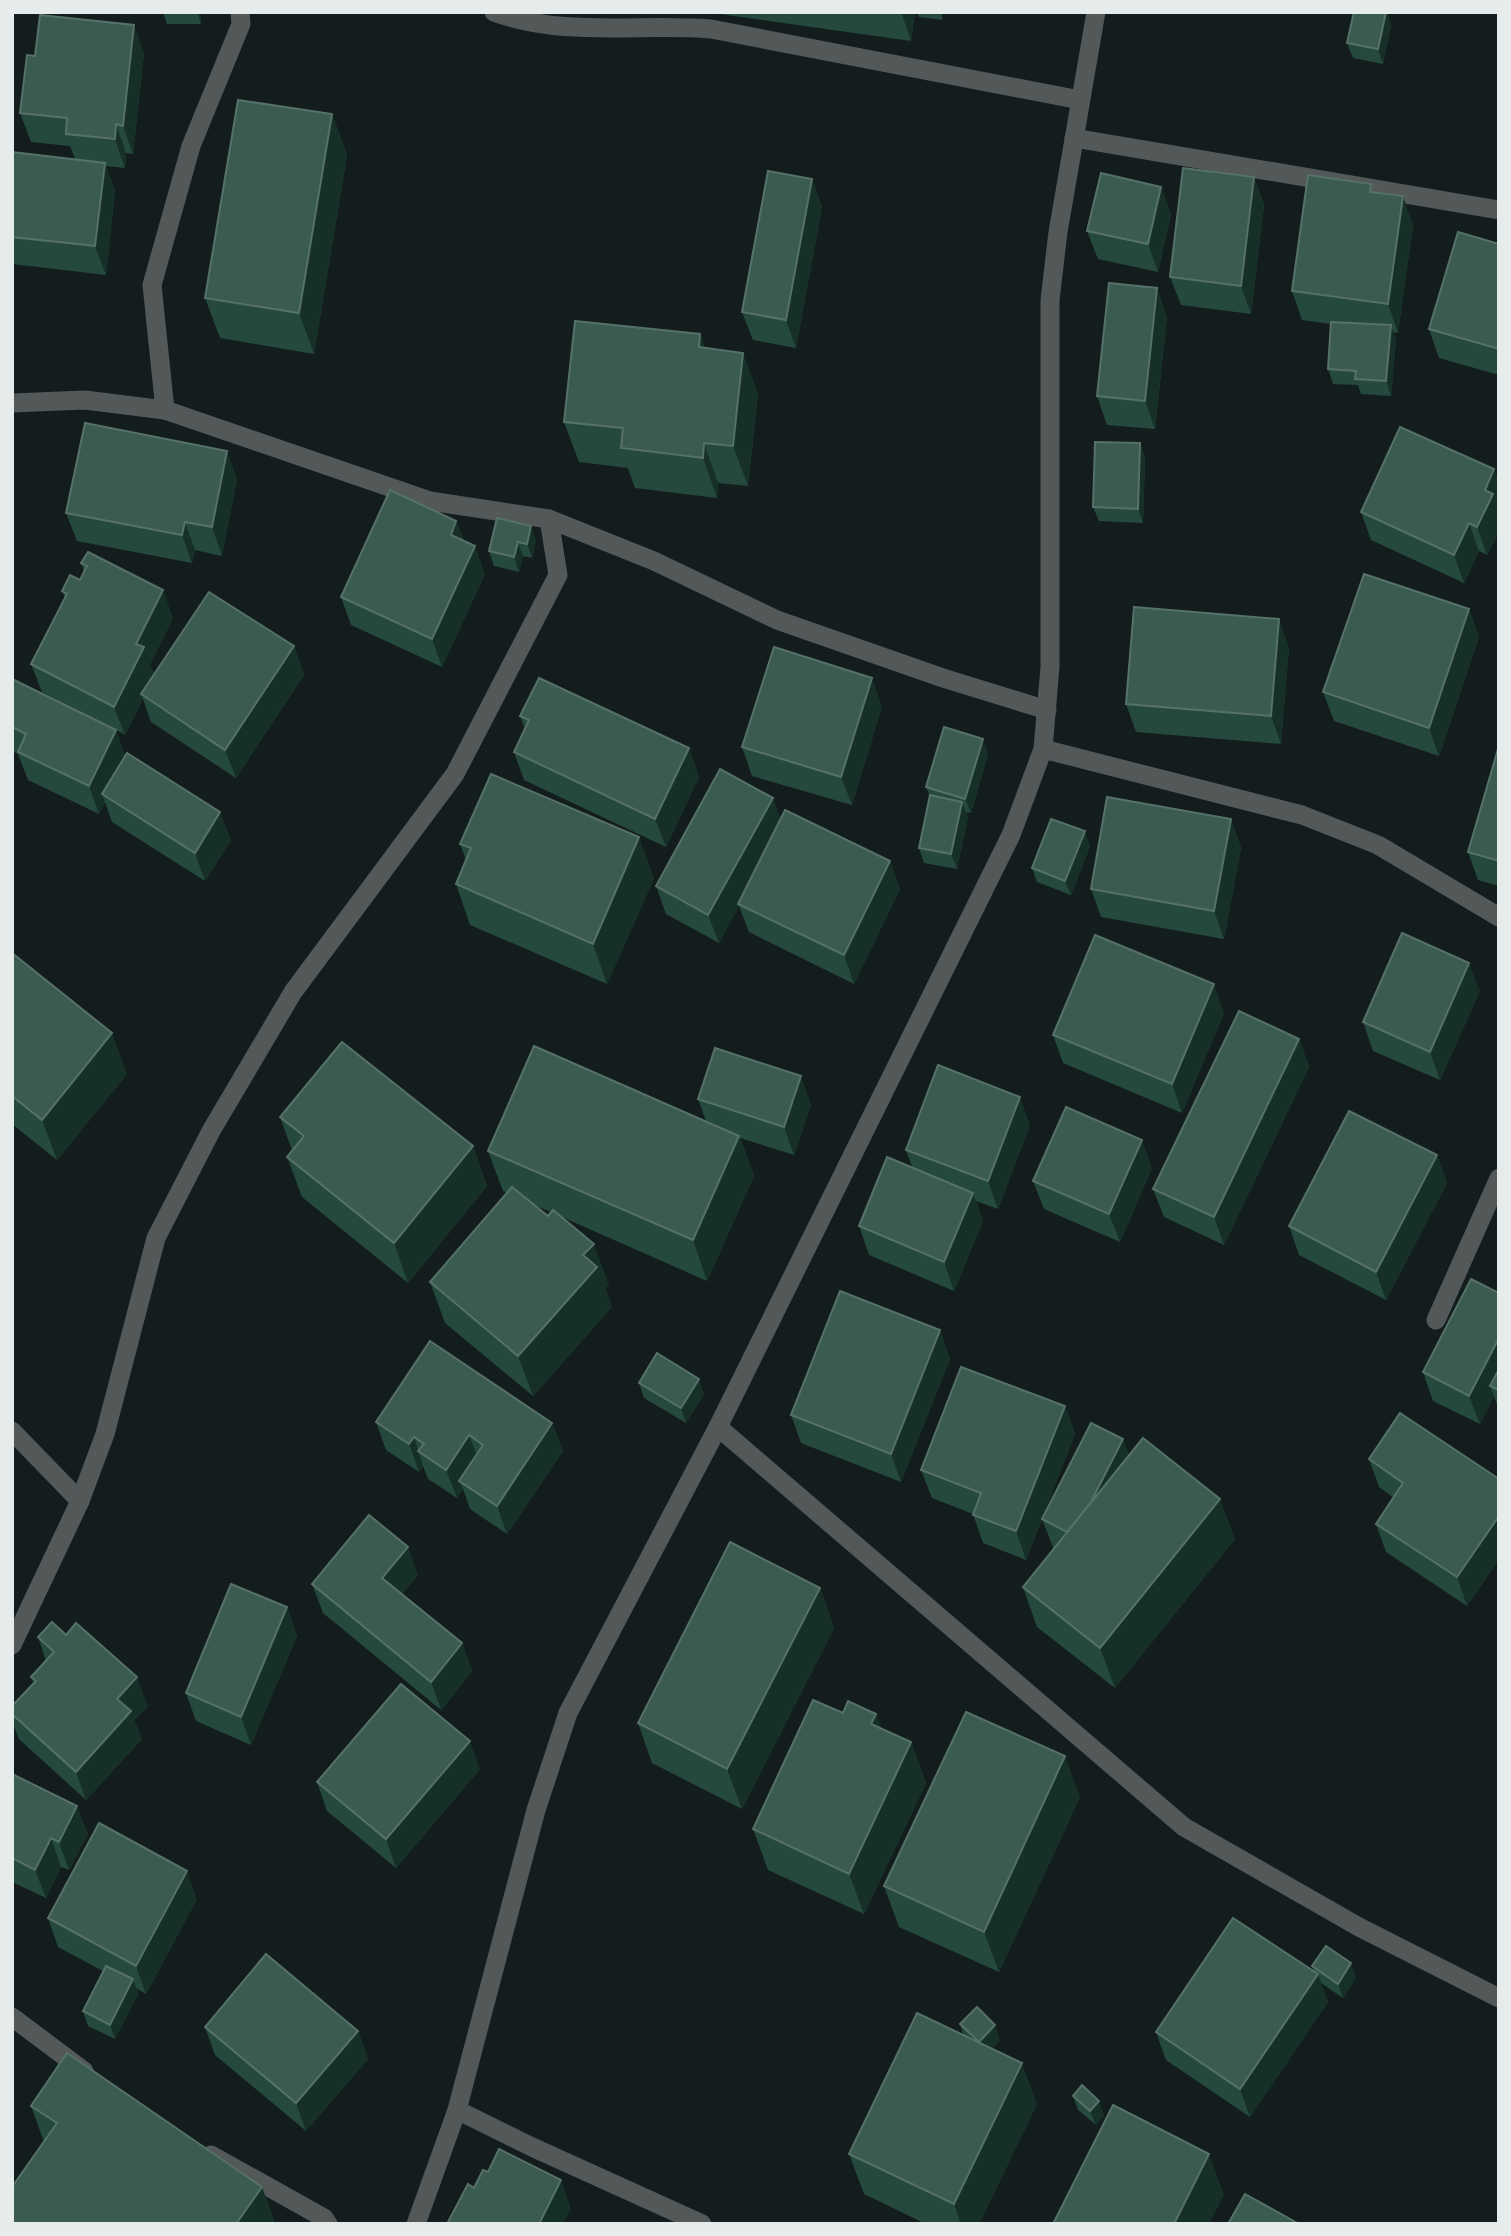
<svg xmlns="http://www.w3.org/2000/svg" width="1511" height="2236" font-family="'Varela Round',sans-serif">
<rect width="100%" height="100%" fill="#131d1d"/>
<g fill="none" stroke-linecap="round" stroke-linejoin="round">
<g stroke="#535859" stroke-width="19">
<polyline points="240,12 241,24 191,146 152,285 165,410 430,501 549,519 654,561 777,620 943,678 1047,710"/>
<path d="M494,12c71,26 145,11 217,17l369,71"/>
<polyline points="1074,138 1499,210"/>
<polyline points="12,403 85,400 165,410"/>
<polyline points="1043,749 1302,815 1378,845 1499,917"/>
<polyline points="1436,1320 1499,1178"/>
<polyline points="718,1427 1184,1827 1359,1927 1499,1998"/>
<polyline points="12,1431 80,1501"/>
<polyline points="12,1645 80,1501 105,1434 156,1238 211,1131 293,992 455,774 558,575 549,519"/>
<polyline points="12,2017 84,2071"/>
<polyline points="457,2110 532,2147 702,2224"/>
<polyline points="211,2155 324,2218 328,2224"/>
<polyline points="416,2224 457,2110 536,1810 568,1713 718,1427 1011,835 1043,749 1050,667 1050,300 1058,232 1096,12"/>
</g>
</g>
<g fill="#26493d" fill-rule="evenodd">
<polygon points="163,12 201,12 201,24 167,24"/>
<polygon points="706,12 915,12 911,41"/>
<polygon points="917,12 942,12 942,20 919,17"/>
<polygon points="1354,12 1387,12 1391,25 1383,64 1353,58 1347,43"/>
<polygon points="144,53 133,154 126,153 125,168 106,166 115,191 106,275 12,264 12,152 75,159 70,146 31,142 20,113 35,56"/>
<polygon points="332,114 347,155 314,354 220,338 205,298"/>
<polygon points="1254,177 1264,205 1251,314 1181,305 1170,277"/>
<polygon points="812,179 822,207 796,348 753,340 742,312"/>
<polygon points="1161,187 1171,215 1158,272 1098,259 1087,231"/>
<polygon points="1374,193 1413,225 1398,333 1393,332 1396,340 1391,396 1361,394 1358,385 1333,384 1328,369 1331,324 1302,320 1292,291"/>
<polygon points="1499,244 1499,375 1439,358 1429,329"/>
<polygon points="1167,316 1155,429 1107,425 1097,396"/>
<polygon points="700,334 705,348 758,393 748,486 718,483 717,498 635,488 628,468 579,462 564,422"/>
<polygon points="1140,443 1145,458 1143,523 1099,521 1093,507"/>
<polygon points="1494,469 1499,483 1499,532 1487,555 1479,551 1464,583 1371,540 1361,512"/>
<polygon points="237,479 222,556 195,550 192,563 77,541 66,513"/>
<polygon points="497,518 536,541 532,558 523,556 519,572 494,566 489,551"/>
<polygon points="456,521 464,541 485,574 442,667 351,625 341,597"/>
<polygon points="81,563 173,618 150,664 154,674 294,646 304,675 236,778 151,722 143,699 125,735 116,730 125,756 231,840 205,881 112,822 105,802 99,814 28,780 18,754 12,751 12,679 98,721 42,692 31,664 65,598 62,591 80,580 84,572"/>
<polygon points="1469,609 1479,637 1439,756 1334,721 1323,692"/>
<polygon points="1289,647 1281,744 1136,732 1126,704"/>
<polygon points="882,706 852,805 752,776 742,747"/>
<polygon points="520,716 689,748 699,777 666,847 524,780 514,752 525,729"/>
<polygon points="1499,749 1499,886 1478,880 1468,852"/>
<polygon points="988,754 971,813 966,812 968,817 957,869 924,863 919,848 930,796 926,787"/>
<polygon points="773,798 780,819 890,861 900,889 854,984 749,932 739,906 719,943 666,914 656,886"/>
<polygon points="1231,819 1241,848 1224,939 1101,917 1091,889"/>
<polygon points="460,844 654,878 607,984 470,925 456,884 466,860"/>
<polygon points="1090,846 1071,895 1037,882 1032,868"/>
<polygon points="12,953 127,1074 57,1160 12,1124"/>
<polygon points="1480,991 1440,1080 1373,1051 1363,1022"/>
<polygon points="1224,1013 1182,1113 1063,1063 1053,1035"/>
<polygon points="1299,1039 1309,1067 1224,1245 1164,1217 1153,1189"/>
<path d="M698,1099l113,5 -17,51 -54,-17 14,38 -47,105 -145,-64 47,68 -4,3 7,19 -79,89 -88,-73 -15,-41 77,-89 -4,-2 -15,-40 218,-30zM534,1205l17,7 -3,4z"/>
<polygon points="280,1117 473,1146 487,1186 408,1283 302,1197 287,1157 292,1150"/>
<polygon points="1030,1125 998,1209 976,1201 983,1221 954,1291 869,1255 859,1226 912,1167 906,1150"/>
<polygon points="1437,1155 1447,1183 1386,1300 1299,1255 1289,1226"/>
<polygon points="1152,1168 1120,1242 1044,1209 1033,1181"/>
<polygon points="1499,1293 1499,1410 1494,1396 1480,1424 1433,1401 1423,1372"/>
<polygon points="940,1330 950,1359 901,1482 801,1443 791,1415"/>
<polygon points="639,1383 704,1394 686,1423 644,1398"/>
<polygon points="1065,1406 1075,1434 1026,1560 983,1543 973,1514 932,1498 921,1470"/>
<polygon points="376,1422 552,1423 563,1451 507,1534 470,1509 463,1489 457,1498 428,1479 423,1466 419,1472 386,1450"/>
<polygon points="1123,1439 1129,1455 1235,1539 1115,1688 1037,1627 1023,1587 1054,1548 1053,1547 1042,1519"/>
<polygon points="1369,1459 1499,1479 1499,1559 1467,1606 1386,1552 1376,1524 1394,1498 1379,1487"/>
<polygon points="418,1575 402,1594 462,1643 472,1671 441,1710 323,1613 312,1584"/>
<polygon points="820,1588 834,1628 742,1809 652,1763 638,1723"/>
<polygon points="287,1607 297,1636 251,1745 196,1721 186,1693"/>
<polygon points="66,1635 148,1706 134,1720 142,1739 86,1800 19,1739 12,1721 12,1706 34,1684 31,1677 46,1661 38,1637"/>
<polygon points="843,1713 882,1729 911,1742 926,1783 864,1914 768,1870 753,1829"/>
<polygon points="480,1769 396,1868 327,1811 317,1782"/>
<polygon points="12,1774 88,1834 69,1870 61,1867 46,1898 12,1882"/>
<polygon points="1080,1797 999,1972 899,1927 884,1886"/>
<polygon points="197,1899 146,1994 136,1988 138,1994 115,2039 88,2026 83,2011 103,1971 58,1947 48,1918"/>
<polygon points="1312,1966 1356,1978 1343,1998 1321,1983 1328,2002 1250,2117 1166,2060 1156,2032 1314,1972"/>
<polygon points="960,2024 1000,2040 991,2049 1037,2104 979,2224 926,2224 864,2194 849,2154 964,2036"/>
<polygon points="205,2027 358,2031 368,2059 306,2131 215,2055"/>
<polygon points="1073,2096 1104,2115 1096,2125 1078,2110"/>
<polygon points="31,2106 262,2187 275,2224 12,2224 44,2142"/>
</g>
<g fill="#163028">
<polygon points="197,12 201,12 201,24"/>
<polygon points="901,12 915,12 911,41"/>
<polygon points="1386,12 1387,12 1391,25 1383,64 1378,49"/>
<polygon points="134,25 144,53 133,154 123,126"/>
<polygon points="332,114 347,155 314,354 299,313"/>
<polygon points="116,124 126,153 125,168 115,139"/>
<polygon points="105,163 115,191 106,275 95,246"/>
<polygon points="1254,177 1264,205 1251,314 1241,286"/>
<polygon points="812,179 822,207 796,348 786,320"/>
<polygon points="1161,187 1171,215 1158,272 1148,244"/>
<polygon points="1403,196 1413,225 1398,333 1388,304"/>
<polygon points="1157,288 1167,316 1155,429 1145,401"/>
<polygon points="1391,325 1396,340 1391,396 1386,381"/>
<polygon points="700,334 715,375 699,347"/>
<polygon points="743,353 758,393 748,486 733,446"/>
<polygon points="704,443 718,483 717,498 703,458"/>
<polygon points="1140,443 1145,458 1143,523 1138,509"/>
<polygon points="227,451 237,479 222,556 212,527"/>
<polygon points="1494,469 1499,483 1499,532 1487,555 1477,527 1485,490"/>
<polygon points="456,521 467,550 451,535"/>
<polygon points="185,522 195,550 192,563 182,535"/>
<polygon points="1469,523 1479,551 1464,583 1454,555"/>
<polygon points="531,526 536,541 532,558 527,544"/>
<polygon points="518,542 523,556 519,572 514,557"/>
<polygon points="475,546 485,574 442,667 432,639"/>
<polygon points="163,590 173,618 150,664 155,676 141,694 143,699 125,735 114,707 136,644"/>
<polygon points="1469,609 1479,637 1439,756 1429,728"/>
<polygon points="1279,619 1289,647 1281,744 1271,716"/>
<polygon points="294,646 304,675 236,778 225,750"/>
<polygon points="872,678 882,706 852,805 841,777"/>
<polygon points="116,730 126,758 102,794 105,802 99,814 89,786"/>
<polygon points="983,739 988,754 971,813 965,799"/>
<polygon points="689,748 699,777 666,847 655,819"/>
<polygon points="773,798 783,827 738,904 739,906 719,943 708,915"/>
<polygon points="962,802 968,817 957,869 951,854"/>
<polygon points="220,812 231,840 205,881 195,853"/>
<polygon points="1231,819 1241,848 1224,939 1214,911"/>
<polygon points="1085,831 1090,846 1071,895 1065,881"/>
<polygon points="639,837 654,878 607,984 593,944"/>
<polygon points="890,861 900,889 854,984 844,955"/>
<polygon points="1469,963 1480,991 1440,1080 1430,1052"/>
<polygon points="1214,984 1224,1013 1182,1113 1172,1084"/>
<polygon points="112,1033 127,1074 57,1160 42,1120"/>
<polygon points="1299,1039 1309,1067 1224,1245 1214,1217"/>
<polygon points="801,1076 811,1104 794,1155 784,1127"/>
<polygon points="1020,1097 1030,1125 998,1209 988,1181"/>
<polygon points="739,1136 754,1176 707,1281 693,1240"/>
<polygon points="1142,1140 1152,1168 1120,1242 1109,1214"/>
<polygon points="473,1146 487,1186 408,1283 394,1243"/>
<polygon points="1437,1155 1447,1183 1386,1300 1376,1272"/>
<polygon points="973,1193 983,1221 954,1291 944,1262"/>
<polygon points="594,1244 609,1285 605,1288 612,1307 533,1396 518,1356 583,1255"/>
<polygon points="940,1330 950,1359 901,1482 891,1454"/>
<polygon points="1499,1338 1499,1387 1490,1386 1494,1396 1480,1424 1469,1396"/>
<polygon points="699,1379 704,1394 686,1423 681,1408"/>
<polygon points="1065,1406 1075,1434 1026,1560 1016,1531"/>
<polygon points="552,1423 563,1451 507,1534 497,1506"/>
<polygon points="469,1435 480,1463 459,1481 463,1489 457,1498 446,1470"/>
<polygon points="414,1437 423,1466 419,1472 409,1444"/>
<polygon points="1123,1439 1133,1467 1074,1535"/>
<polygon points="1220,1499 1235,1539 1115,1688 1100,1648"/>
<polygon points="1499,1516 1499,1559 1467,1606 1457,1577"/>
<polygon points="408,1547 418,1575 392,1606 382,1578"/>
<polygon points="820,1588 834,1628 742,1809 727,1769"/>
<polygon points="287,1607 297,1636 251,1745 241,1717"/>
<polygon points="462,1643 472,1671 441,1710 431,1682"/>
<polygon points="137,1677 148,1706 134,1720 142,1739 86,1800 76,1772 117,1699"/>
<polygon points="876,1714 891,1754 871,1724"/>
<polygon points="470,1741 480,1769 396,1868 386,1839"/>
<polygon points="911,1742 926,1783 864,1914 849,1874"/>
<polygon points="1065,1756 1080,1797 999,1972 984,1932"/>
<polygon points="77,1806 88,1834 69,1870 59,1842"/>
<polygon points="51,1838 61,1867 46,1898 35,1870"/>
<polygon points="187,1871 197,1899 146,1994 136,1966"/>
<polygon points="1351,1963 1356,1978 1343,1998 1338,1984"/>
<polygon points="1318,1974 1328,2002 1250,2117 1240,2089"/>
<polygon points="133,1979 138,1994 115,2039 110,2025"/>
<polygon points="995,2025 1000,2040 984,2056 979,2042"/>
<polygon points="358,2031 368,2059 306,2131 296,2103"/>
<polygon points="1022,2063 1037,2104 979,2224 961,2224 954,2204"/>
<polygon points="1099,2101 1104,2115 1096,2125 1090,2111"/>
<polygon points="1209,2154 1224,2195 1209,2224 1174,2224"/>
<polygon points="561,2180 571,2209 563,2224 539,2224"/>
<polygon points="262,2187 275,2224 236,2224"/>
</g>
<g fill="#3b5b50" stroke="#567268" stroke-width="2">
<polygon points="1354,12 1386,12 1378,49 1347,43"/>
<polygon points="40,15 134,25 123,126 116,124 115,139 66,134 67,118 20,113 27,55 35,56"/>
<polygon points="238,100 332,114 299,313 205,298"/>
<polygon points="12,152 105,163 95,246 12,237"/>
<polygon points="1183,168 1254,177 1241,286 1170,277"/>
<polygon points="768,171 812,179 786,320 742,312"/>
<polygon points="1101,173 1161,187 1148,244 1087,231"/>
<polygon points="1308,175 1371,184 1370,192 1403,196 1388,304 1292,291"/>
<polygon points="1458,232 1499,244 1499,349 1429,329"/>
<polygon points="1109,283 1157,288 1145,401 1097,396"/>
<polygon points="575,321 700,334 699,347 743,353 733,446 704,443 703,458 621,448 623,428 564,422"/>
<polygon points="1331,322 1391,325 1386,381 1355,379 1356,371 1328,369"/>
<polygon points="85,423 227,451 212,527 185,522 182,535 66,513"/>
<polygon points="1400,427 1494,469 1485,490 1493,494 1477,527 1469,523 1454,555 1361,512"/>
<polygon points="1095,442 1140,443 1138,509 1093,507"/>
<polygon points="390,490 456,521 451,535 475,546 432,639 341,597"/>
<polygon points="497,518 531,526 527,544 518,542 514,557 489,551"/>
<polygon points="88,552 163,590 136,644 144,647 114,707 31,664 67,594 62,591 70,575 80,580 87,566 81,563"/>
<polygon points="1364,574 1469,609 1429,728 1323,692"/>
<polygon points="209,592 294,646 225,750 141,694"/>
<polygon points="1134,607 1279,619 1271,716 1126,704"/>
<polygon points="774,647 872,678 841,777 742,747"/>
<polygon points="539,678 689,748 655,819 514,752 529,720 520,716"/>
<polygon points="12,679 116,730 89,786 18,752 26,734 12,727"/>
<polygon points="944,727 983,739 965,799 926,787"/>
<polygon points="1498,749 1499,749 1499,861 1468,852"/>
<polygon points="127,753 220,812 195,853 102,794"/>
<polygon points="720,769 773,798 708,915 656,886"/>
<polygon points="491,774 639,837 593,944 456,884 471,848 460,844"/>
<polygon points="930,795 962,802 951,854 919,848"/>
<polygon points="1107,797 1231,819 1214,911 1091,889"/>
<polygon points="785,810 890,861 844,955 738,904"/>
<polygon points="1051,819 1085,831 1065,881 1032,868"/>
<polygon points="1402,933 1469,963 1430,1052 1363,1022"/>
<polygon points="1095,935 1214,984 1172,1084 1053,1035"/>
<polygon points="12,953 112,1033 42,1120 12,1096"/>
<polygon points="1239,1011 1299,1039 1214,1217 1153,1189"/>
<polygon points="342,1042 473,1146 394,1243 287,1157 304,1136 280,1117"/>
<polygon points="534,1046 739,1136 693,1240 488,1151"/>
<polygon points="715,1048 801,1076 784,1127 698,1099"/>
<polygon points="938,1065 1020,1097 988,1181 906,1150"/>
<polygon points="1066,1107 1142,1140 1109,1214 1033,1181"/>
<polygon points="1349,1111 1437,1155 1376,1272 1289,1226"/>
<polygon points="887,1157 973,1193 944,1262 859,1226"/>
<polygon points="512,1187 548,1216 553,1210 594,1244 583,1255 597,1267 518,1356 430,1282"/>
<polygon points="1471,1279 1499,1293 1499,1338 1469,1396 1423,1372"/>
<polygon points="840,1291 940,1330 891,1454 791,1415"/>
<polygon points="430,1341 552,1423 497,1506 459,1481 483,1445 469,1435 446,1470 418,1451 424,1444 414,1437 409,1444 376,1422"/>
<polygon points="657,1353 699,1379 681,1408 639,1383"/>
<polygon points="961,1367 1065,1406 1016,1531 973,1515 981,1493 921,1470"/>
<polygon points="1499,1369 1499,1390 1490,1386"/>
<polygon points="1400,1413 1499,1479 1499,1516 1457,1577 1376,1524 1403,1483 1369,1459"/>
<polygon points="1091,1423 1123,1439 1091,1502 1067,1532 1042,1519"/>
<polygon points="1143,1438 1220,1499 1100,1648 1023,1587"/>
<polygon points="369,1515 408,1547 382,1578 462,1643 431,1682 312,1584"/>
<polygon points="730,1542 820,1588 727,1769 638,1723"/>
<polygon points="231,1584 287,1607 241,1717 186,1693"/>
<polygon points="52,1622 66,1635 76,1623 137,1677 117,1699 131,1711 76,1772 12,1714 12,1706 36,1681 31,1677 54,1652 38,1637"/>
<polygon points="401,1684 470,1741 386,1839 317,1782"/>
<polygon points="813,1700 843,1713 848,1701 876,1714 871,1724 911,1742 849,1874 753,1829"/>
<polygon points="966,1712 1065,1756 984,1932 884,1886"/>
<polygon points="12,1774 77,1806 59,1842 51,1838 35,1870 12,1858"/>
<polygon points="99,1823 187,1871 136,1966 48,1918"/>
<polygon points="1233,1918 1318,1974 1240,2089 1156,2032"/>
<polygon points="1326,1946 1351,1963 1338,1984 1312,1966"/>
<polygon points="266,1954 358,2031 296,2103 205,2027"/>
<polygon points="106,1966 133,1979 110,2025 83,2011"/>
<polygon points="977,2007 995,2025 979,2042 960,2024"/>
<polygon points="917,2013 1022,2063 954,2204 849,2154"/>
<polygon points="67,2053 262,2187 236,2224 12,2224 12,2187 57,2123 31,2106"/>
<polygon points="1082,2085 1099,2101 1090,2111 1073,2096"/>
<polygon points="1113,2105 1209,2154 1174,2224 1053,2224"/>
<polygon points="499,2149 561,2180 539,2224 447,2224 468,2184 474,2188 483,2170 488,2172"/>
<polygon points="1245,2194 1299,2224 1228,2224"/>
</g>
<rect width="1511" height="2236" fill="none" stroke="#e6ecec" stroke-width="28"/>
</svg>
